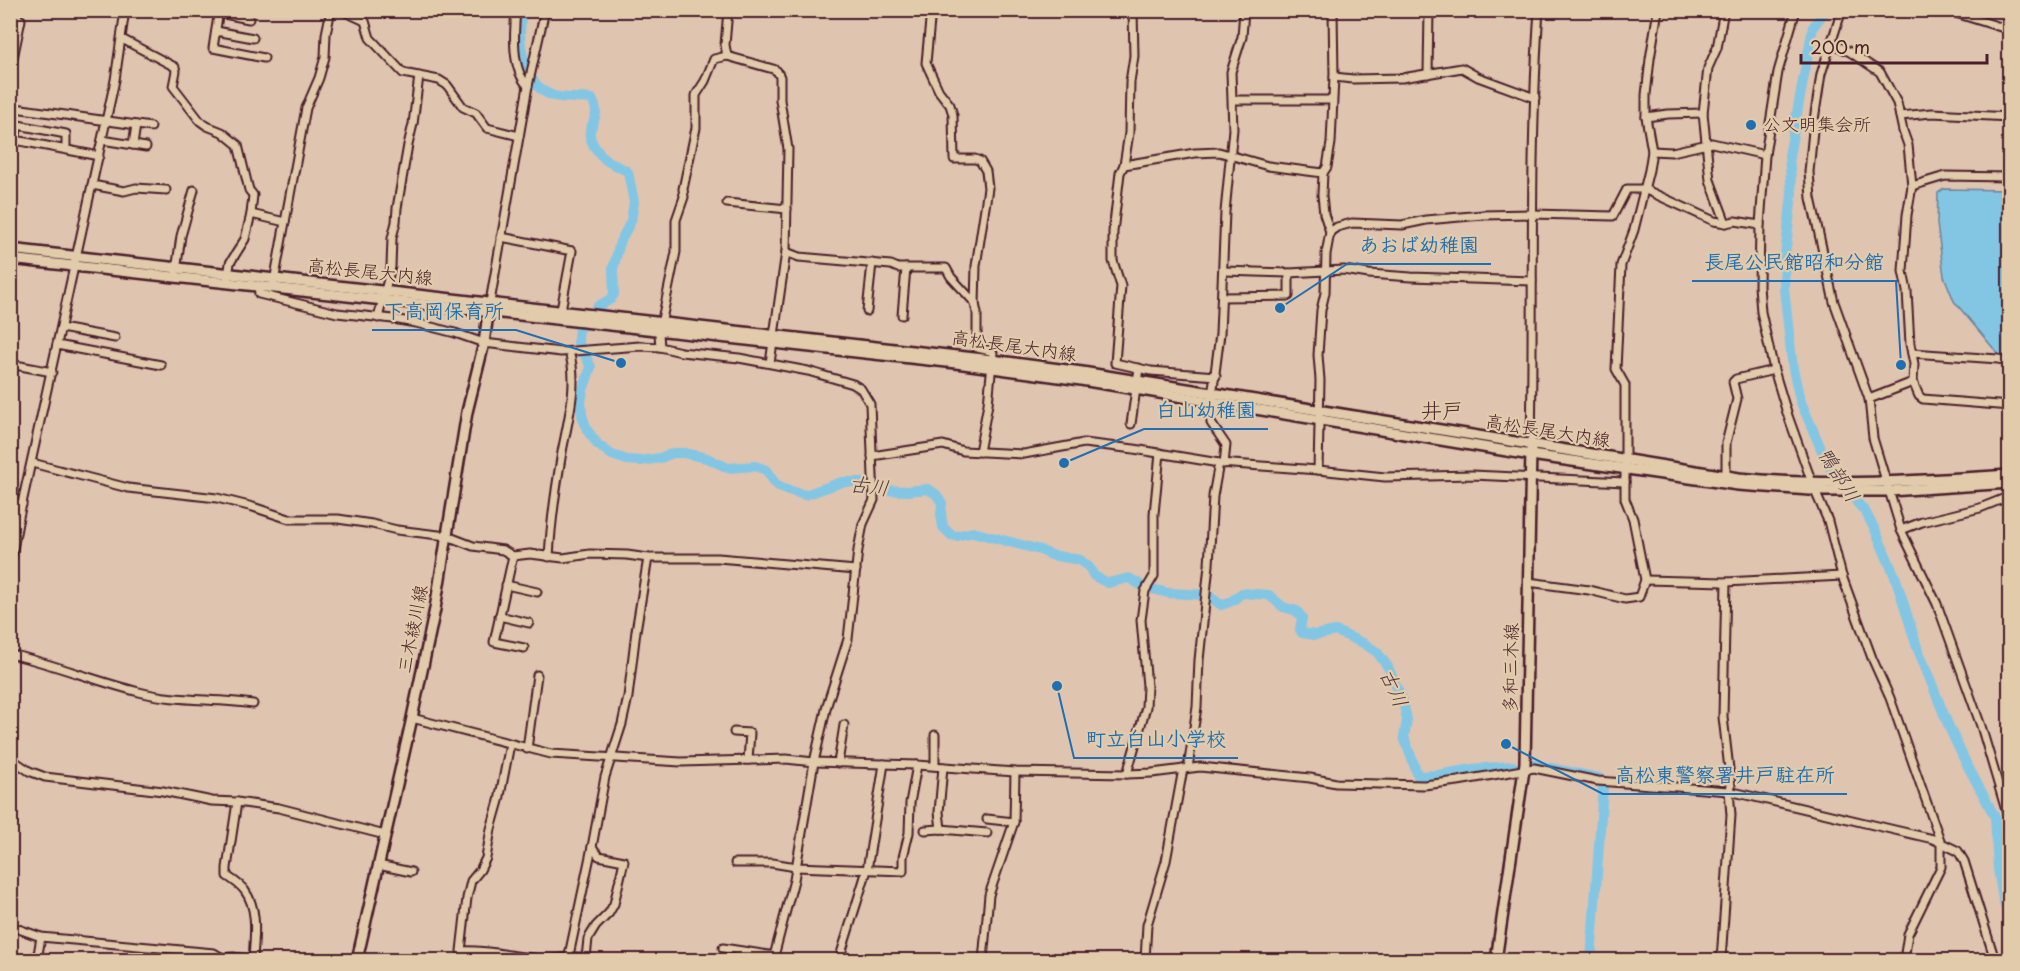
<svg xmlns="http://www.w3.org/2000/svg" width="2020" height="971" font-family="'Playpen Sans','Klee One',sans-serif">
<rect width="100%" height="100%" fill="#dfc4b0"/>
<filter id="ink" filterUnits="userSpaceOnUse"><feTurbulence type="fractalNoise" baseFrequency=".0167" numOctaves="2"/><feDisplacementMap in="SourceGraphic" scale="12" xChannelSelector="R" yChannelSelector="G"/><feConvolveMatrix kernelMatrix="1 2 1 2 8 2 1 2 1" color-interpolation-filters="sRGB"/></filter>
<g filter="url(#ink)">
<polygon fill="#83c6e4" stroke="#6c839a" stroke-width="1.5" points="1944,189 2009,190 2009,357 1999,355 1954,301 1944,276 1937,224 1938,193"/>
<g fill="none" stroke-linecap="round" stroke-linejoin="round">
<g stroke="#83c6e4" stroke-width="10">
<path d="M522,10c-5,29 -1,76 32,86 12,3 26,1 38,3 8,15 2,19 -2,32 -2,10 9,23 16,29 7,5 15,7 22,12l6,30 -3,19 -11,21 -7,27 1,25 -3,5 -13,7 -19,24 -1,6v6l13,25 -8,23 -2,12 1,13 5,15 11,15 14,10 15,5 13,1 20,-3 13,-5h11l23,5 21,10 27,-2 11,4 9,13 6,5 24,7 37,-13h18l18,8 30,1 20,-2 8,5 6,9 -1,11 2,13 8,8 6,1 16,-4 67,18 11,5 29,5 9,7 5,9 14,7 21,-5 15,9 24,6 40,2 13,10 11,-4 10,-8 27,2 14,12 14,4 5,7 -2,12 2,3 13,2 21,-4 27,12 14,9 11,15 15,34 4,19 -3,17 14,39 20,-1 34,-6 41,-3"/>
<polyline points="1826,10 1813,27 1789,156 1792,194 1785,256 1784,288 1793,369 1800,400 1825,458 1834,475 1866,513 1876,532 1896,579 1917,647 1949,727 1965,761 1995,817 1998,869 2003,899 2010,921"/>
<polyline points="1531,764 1599,778 1603,787 1591,960"/>
</g>
<defs>
<g id="minor">
<polyline points="219,10 213,48 264,58"/>
<polyline points="341,10 365,21 370,38 403,73 439,80 447,85 463,107 476,113 487,128 519,136"/>
<path d="M516,10c-2,23 -5,59 12,76"/>
<polyline points="728,10 725,45 727,56 773,69 777,71 780,77 780,100 788,149 786,252 770,363"/>
<polyline points="931,10 926,63 939,91 950,105 953,115 954,159 975,159 980,161 986,171 988,188 976,266 975,304 977,313 977,348 991,351 993,353 988,404 979,452"/>
<polyline points="1133,10 1134,56 1130,82 1129,133 1124,165 1120,173 1113,232 1113,261 1121,286 1115,363 1151,371 1216,376"/>
<polyline points="1724,10 1717,48 1708,68 1703,113 1710,180 1726,223"/>
<polyline points="1796,10 1778,72 1765,155 1760,225 1759,286 1761,312 1774,370 1787,413 1815,491 1828,521 1842,576 1872,658 1890,698 1941,843 1941,867 1908,934 1904,960"/>
<polyline points="1842,10 1821,74 1814,120 1809,172 1811,198 1834,302 1869,399 1873,438 1901,530 1937,604 1981,726 2010,824"/>
<polyline points="1946,10 2010,30"/>
<polyline points="219,13 249,19"/>
<polyline points="216,31 253,38"/>
<polyline points="122,39 175,67 176,71 173,86 200,121 207,126 222,132 238,145 249,190 253,195 251,214"/>
<polyline points="1831,43 1850,52 1880,72 1897,103 1903,131 1908,145 1912,186 1907,215 1903,271 1907,291 1910,344 1914,364 1913,382 1869,399"/>
<polyline points="10,73 21,20 17,18 18,10"/>
<polyline points="1428,74 1429,10"/>
<polyline points="1334,77 1353,79 1402,78 1462,68 1478,77 1535,98"/>
<polyline points="1233,100 1332,100"/>
<polyline points="15,108 151,127"/>
<polyline points="1900,116 1932,113 2010,117"/>
<polyline points="1646,117 1668,114 1703,113"/>
<polyline points="102,140 146,147"/>
<polyline points="133,145 136,125"/>
<polyline points="66,149 66,134 18,125 15,140 99,156"/>
<polyline points="1652,151 1672,152 1712,143 1765,155"/>
<polyline points="1124,165 1195,153 1219,152 1268,166 1323,173"/>
<polyline points="92,185 124,191 136,188 166,190"/>
<polyline points="1912,186 1945,176 2010,177"/>
<polyline points="727,203 787,209"/>
<polyline points="1330,232 1337,227 1352,223 1402,225 1426,220 1483,215 1532,214 1613,216 1627,189 1644,189 1714,221 1726,223 1735,221 1760,225"/>
<polyline points="501,237 572,251 561,310"/>
<polyline points="786,252 799,257 891,265 898,268 946,268 951,277 975,303"/>
<polyline points="176,271 181,236 194,190"/>
<polyline points="1224,271 1289,273 1344,270 1369,274 1411,277 1532,281"/>
<polyline points="228,277 230,263 245,239 251,214 285,222"/>
<polyline points="274,282 306,108 319,78 325,57 326,34 331,10"/>
<polyline points="258,285 259,294 337,313 393,319 416,323 455,333 484,343 561,352 640,346 660,347 681,352 739,358 808,371 853,384 861,389 870,404 874,500 863,524 858,550 848,639 827,705 814,762 794,880 773,960"/>
<polyline points="1222,297 1289,296 1289,273"/>
<polyline points="490,302 528,86 545,10"/>
<polyline points="867,311 872,263"/>
<polyline points="902,315 906,268"/>
<polyline points="378,318 391,267 392,238 396,222 397,208 408,145 413,124 419,76"/>
<polyline points="61,328 115,338"/>
<polyline points="57,345 161,365"/>
<polyline points="660,347 659,334 676,252 676,220 684,197 683,189 696,128 696,95 705,81 714,59 727,56"/>
<polyline points="1912,353 1998,359 2010,362"/>
<polyline points="10,364 52,372"/>
<polyline points="1913,382 1919,396 1923,399 2010,406"/>
<polyline points="1131,424 1139,368"/>
<path d="M1531,445c3,-145 -2,-290 8,-435"/>
<polyline points="872,456 943,445 963,451 1024,454 1084,443 1134,449 1219,463 1318,470 1385,477 1472,475 1625,482"/>
<polyline points="32,463 128,488 217,498 253,507 289,519 338,519 372,524 397,530 447,536 473,546 503,550 513,556 530,554 563,558 590,554 627,555 648,558 718,558 856,570"/>
<polyline points="1224,464 1226,445 1211,423 1210,412 1220,334 1225,212 1233,129 1231,72 1242,37 1244,10"/>
<polyline points="1318,470 1320,380 1318,355 1321,310 1325,293 1326,254 1330,232 1324,214 1322,195 1323,173 1327,167 1331,143 1334,77 1333,10"/>
<polyline points="1726,479 1726,443 1737,399 1733,382 1736,379 1774,370"/>
<polyline points="10,502 22,505"/>
<polyline points="1901,530 1922,522 1980,508 2010,496"/>
<polyline points="513,556 494,642 524,648"/>
<path d="M549,557c2,-36 7,-70 13,-105 6,-32 17,-69 7,-100"/>
<polyline points="10,566 19,517 115,80 125,10"/>
<polyline points="1645,580 1726,582 1842,576"/>
<polyline points="1528,582 1589,590 1625,599 1639,597 1645,580 1633,519 1625,499 1625,385 1616,369 1621,265 1634,230 1649,170 1652,151 1646,117 1646,95 1650,59 1658,10"/>
<polyline points="506,585 537,592"/>
<polyline points="499,616 529,623"/>
<path d="M10,654c44,10 85,27 129,38 37,10 76,6 114,12"/>
<polyline points="412,718 551,754 681,762 786,759 814,762 917,765 1015,772 1127,774 1152,773 1200,767 1310,778 1336,783 1424,785 1458,781 1534,768 1598,781 1729,791 1933,839 1958,851 1964,861 1995,960"/>
<polyline points="734,732 750,733 748,760"/>
<path d="M510,744l-11,57 -8,28 -5,29 -6,12 -9,11 -4,17 -6,53c30,-2 58,8 87,8 13,0 25,-4 38,-1l2,2"/>
<polyline points="527,749 537,675"/>
<polyline points="10,758 29,771 45,777 163,791 212,801 237,802 279,808 385,835"/>
<polyline points="838,763 844,725"/>
<polyline points="935,766 935,735"/>
<polyline points="1188,768 1197,707 1199,660 1209,565 1213,496 1219,463"/>
<polyline points="1127,774 1146,707 1147,686 1141,620 1145,591 1154,576 1154,514 1160,453"/>
<polyline points="987,819 1014,822"/>
<polyline points="941,829 939,812 943,767"/>
<polyline points="925,830 941,829 987,833"/>
<polyline points="592,847 599,856 624,861 614,904 609,913 596,926 588,939 586,958 598,960"/>
<polyline points="735,863 772,863 796,867 903,871 903,857 909,833 910,803 917,765"/>
<polyline points="378,865 411,872"/>
<polyline points="10,926 41,937 214,953 226,960"/>
<polyline points="723,948 775,956"/>
<path d="M222,958l11,-1 20,3c1,-21 6,-50 -8,-69 -4,-6 -12,-11 -18,-15v-8l10,-66"/>
<polyline points="37,960 41,937"/>
<polyline points="568,960 592,847 605,777 622,724 628,697 636,631 648,558"/>
<polyline points="839,960 867,870 884,764"/>
<polyline points="983,960 989,895 1014,822 1015,772"/>
<polyline points="1145,960 1147,925 1166,861 1183,769"/>
<polyline points="1721,960 1731,815 1729,791 1731,786 1723,717 1726,582"/>
</g>
<g id="major">
<path d="M10,249l982,111 90,12 657,106c90,9 180,3 271,-3"/>
<polyline points="10,259 956,363 1081,380 1531,455 1738,485 1824,491 1890,491 2010,483"/>
<polyline points="357,960 412,718 435,609 467,412 484,343 489,307"/>
<polyline points="1496,960 1525,763 1531,449"/>
</g>
</defs>
<use href="#minor" stroke="#4a1f2b" stroke-width="11"/>
<use href="#major" stroke="#4a1f2b" stroke-width="14"/>
<use href="#minor" stroke="#e1cbab" stroke-width="7"/>
<use href="#major" stroke="#e1cbab" stroke-width="9"/>
</g>
</g>
<circle fill="#1f6fb2" stroke="#e1cbab" stroke-width="2" cx="1751" cy="125" r="6"/>
<g text-anchor="middle" stroke-width="4.5" stroke-linejoin="round" paint-order="stroke">
<g font-size="18" fill="#4a1f2b" stroke="#e1cbab" text-anchor="start">
<text x="1763" y="131">公文明集会所</text>
</g>
<g font-size="18" fill="#4a1f2b" stroke="#e1cbab">
<text transform="translate(370 272) rotate(6)" y="6">高松長尾大内線</text>
<text transform="translate(1014 346) rotate(8)" y="6">高松長尾大内線</text>
<text transform="translate(1548 431) rotate(9)" y="6">高松長尾大内線</text>
<text transform="translate(413 629) rotate(-79)" y="6">三木綾川線</text>
<text transform="translate(1511 668) rotate(-89)" y="6">多和三木線</text>
</g>
<g font-size="20" font-style="italic" fill="#533847" stroke="#e1cbab">
<text transform="translate(1839 475) rotate(58)" y="7">鴨部川</text>
<text transform="translate(869 486) rotate(7)" y="7">古川</text>
<text transform="translate(1394 688) rotate(66)" y="7">古川</text>
</g>
<g font-size="21" fill="#4a1f2b" stroke="#e1cbab">
<text x="1442" y="418">井戸</text>
</g>
</g>
<path fill="none" stroke="#1f6fb2" stroke-width="2" d="M1280 308L1347 264H1491M1901 365L1896 281H1692M621 363L516 330H372M1064 463L1144 429H1268M1057 686L1074 758H1238M1506 744L1603 794H1847"/>
<g fill="#1f6fb2" stroke="#e1cbab" stroke-width="2">
<circle cx="1280" cy="308" r="6"/>
<circle cx="1901" cy="365" r="6"/>
<circle cx="621" cy="363" r="6"/>
<circle cx="1064" cy="463" r="6"/>
<circle cx="1057" cy="686" r="6"/>
<circle cx="1506" cy="744" r="6"/>
</g>
<g font-size="20" text-anchor="middle" font-weight="bold" fill="#1f6fb2" stroke="#e1cbab" stroke-width="4.5" stroke-linejoin="round" paint-order="stroke">
<text x="1419" y="252">あおば幼稚園</text>
<text x="1794" y="269">長尾公民館昭和分館</text>
<text x="444" y="318">下高岡保育所</text>
<text x="1206" y="417">白山幼稚園</text>
<text x="1156" y="746">町立白山小学校</text>
<text x="1725" y="782">高松東警察署井戸駐在所</text>
</g>
<rect width="2020" height="971" fill="none" stroke="#e1cbab" stroke-width="36"/>
<rect x="18" y="18" width="1984" height="935" fill="none" stroke="#4a1f2b" stroke-width="2" filter="url(#ink)"/>
<path d="M1801 54v9h186v-9" fill="none" stroke="#4a1f2b" stroke-width="3"/>
<text x="1810" y="54" font-size="18" fill="#4a1f2b" stroke="#e1cbab" stroke-width="4.5" paint-order="stroke">200 m</text>
</svg>
